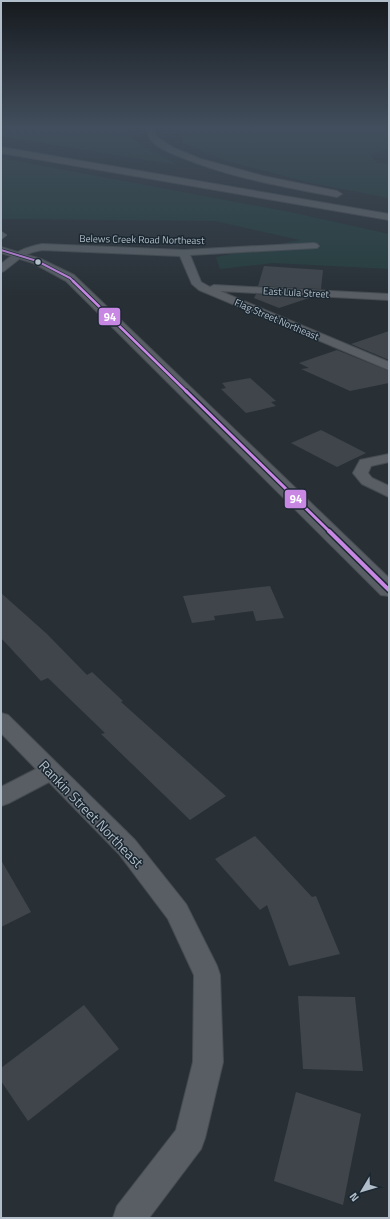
<svg xmlns="http://www.w3.org/2000/svg" width="390" height="1219" font-family="'Titillium Web',sans-serif">
<rect width="100%" height="100%" fill="#283036"/>
<g fill="#253d3d">
<path d="M103,126h20c11,21 35,27 54,39l-176,-29v-5l56,-2z"/>
<polygon points="177,126 389,126 389,148 370,155 376,162 389,164 389,198 311,183 226,161 183,143"/>
<polygon points="1,158 290,212 389,234 389,269 273,263 220,269 216,257 300,240 215,221 1,219"/>
</g>
<g fill="#3f454b">
<polygon points="264,266 323,270 321,289 258,286"/>
<polygon points="256,294 312,297 279,308 254,298"/>
<polygon points="389,331 389,360 351,344"/>
<polygon points="337,350 389,371 389,383 350,391 301,369 309,368 299,363"/>
<polygon points="250,378 276,401 271,402 276,406 246,413 221,389 226,388 222,383"/>
<polygon points="321,430 366,453 337,467 291,443"/>
<polygon points="270,586 284,618 256,621 253,611 214,616 215,620 192,623 183,596"/>
<polygon points="1,593 47,634 87,675 92,672 123,701 121,702 226,796 190,820 101,734 105,733 48,678 41,681 1,638"/>
<polygon points="255,836 312,897 316,896 340,954 289,966 267,905 260,910 215,859"/>
<polygon points="1,860 31,912 1,927"/>
<polygon points="298,996 355,997 363,1071 303,1069"/>
<polygon points="84,1005 119,1049 28,1121 1,1081 1,1068"/>
<polygon points="296,1092 361,1114 343,1205 274,1181"/>
</g>
<g fill="none" stroke-linecap="round" stroke-linejoin="round">
<defs>
<polygon id="service" points="1,231 7,235 1,240 2,235"/>
<g id="minor">
<path d="M314,243l3,1 2,2 -2,2 -127,7 11,27 9,5 4,-2 175,9v6l-169,-9 169,71v8l-190,-80 -7,-6 -12,-28 -138,-6 -9,2 -10,4 -19,15 -3,1v-8c13,-11 24,-17 41,-20l142,6z"/>
<polygon points="389,454 389,462 371,466 368,473 372,478 389,486 389,497 362,484 353,473 360,460"/>
<polygon points="1,713 8,715 135,840 186,904 217,966 220,975 223,1062 205,1138 201,1149 149,1218 113,1218 117,1206 176,1130 193,1062 194,975 168,919 119,854 49,782 9,803 1,806 1,787 36,769 1,733"/>
</g>
<polygon id="tertiary" points="1,247 41,259 74,275 389,578 389,596 381,595 66,281 33,263 1,253"/>
<g id="motorway">
<path d="M145,126h8l4,11 17,11 27,11 62,17 74,15 5,3 -5,3c-52,-10 -105,-19 -154,-39 -10,-4 -24,-9 -32,-18 -3,-3 -4,-10 -6,-14z"/>
<polygon points="1,147 389,214 389,220 1,153"/>
</g>
</defs>
<use href="#service" stroke="#464c51" stroke-width="1"/>
<use href="#minor" stroke="#464c51" stroke-width="2"/>
<use href="#tertiary" stroke="#464c51" stroke-width="2"/>
<use href="#motorway" stroke="#454c51" stroke-width="2"/>
<use href="#service" fill="#585e64" fill-rule="evenodd"/>
<use href="#minor" fill="#585e64" fill-rule="evenodd"/>
<use href="#tertiary" fill="#585e64" fill-rule="evenodd"/>
<use href="#motorway" fill="#5d6164" fill-rule="evenodd"/>
<defs>
<polyline id="bus-1-far3" points="1,250 37,261 70,278 74,282"/>
<polyline id="bus-1-far2" points="73,281 187,392"/>
<polyline id="bus-1-far1" points="186,391 330,532"/>
<polyline id="bus-1" points="329,531 389,590"/>
</defs>
<use href="#bus-1-far3" stroke="#1b2731" stroke-width="3.5"/>
<use href="#bus-1-far2" stroke="#1b2731" stroke-width="4.5"/>
<use href="#bus-1-far1" stroke="#1b2731" stroke-width="5.5"/>
<use href="#bus-1" stroke="#1b2731" stroke-width="7"/>
<use href="#bus-1-far3" stroke="#c787e3" stroke-width="2"/>
<use href="#bus-1-far2" stroke="#c787e3" stroke-width="2.5"/>
<use href="#bus-1-far1" stroke="#c787e3" stroke-width="3"/>
<use href="#bus-1" stroke="#c787e3" stroke-width="4"/>
</g>
<linearGradient id="sky" x2="0" y2="1"><stop stop-color="#161a1e"/><stop offset="0.43" stop-color="#424e5d"/><stop offset="1" stop-color="#424e5d" stop-opacity="0"/></linearGradient>
<rect width="390" height="296" fill="url(#sky)"/>
<circle fill="#b1bdc8" stroke="#1b2731" stroke-width="1.5" cx="38" cy="262" r="3.5"/>
<g text-anchor="middle" stroke-width="3" stroke-linejoin="round" paint-order="stroke">
<g font-size="10" fill="#b1bdc8" stroke="#1b2731">
<text transform="translate(142 239) rotate(1)" y="4">Belews Creek Road Northeast</text>
<text transform="translate(296 292) rotate(3)" y="4">East Lula Street</text>
<text transform="translate(277 319) rotate(23)" y="4">Flag Street Northeast</text>
</g>
<g font-size="14" fill="#b1bdc8" stroke="#1b2731">
<text transform="translate(91 814) rotate(46)" y="5">Rankin Street Northeast</text>
</g>
</g>
<g stroke="#1b2731" stroke-width="1.5">
<rect x="98" y="307" width="23" height="19" rx="4" fill="#c787e3"/>
<rect x="284" y="489" width="23" height="20" rx="4" fill="#c787e3"/>
</g>
<g font-size="11" text-anchor="middle" font-weight="bold" fill="#fff">
<text x="110" y="321">94</text>
<text x="296" y="503">94</text>
</g>
<rect width="390" height="1219" fill="none" stroke="#b1bdc8" stroke-width="4"/>
<g transform="translate(362 1191) rotate(232)" stroke="#1b2731" stroke-width="3" paint-order="stroke">
<path d="M0-3L7 15L0 10L-7 15Z" fill="#b1bdc8"/>
<text y="-6" font-size="11" font-weight="bold" text-anchor="middle" fill="#b1bdc8">N</text>
</g>
</svg>
